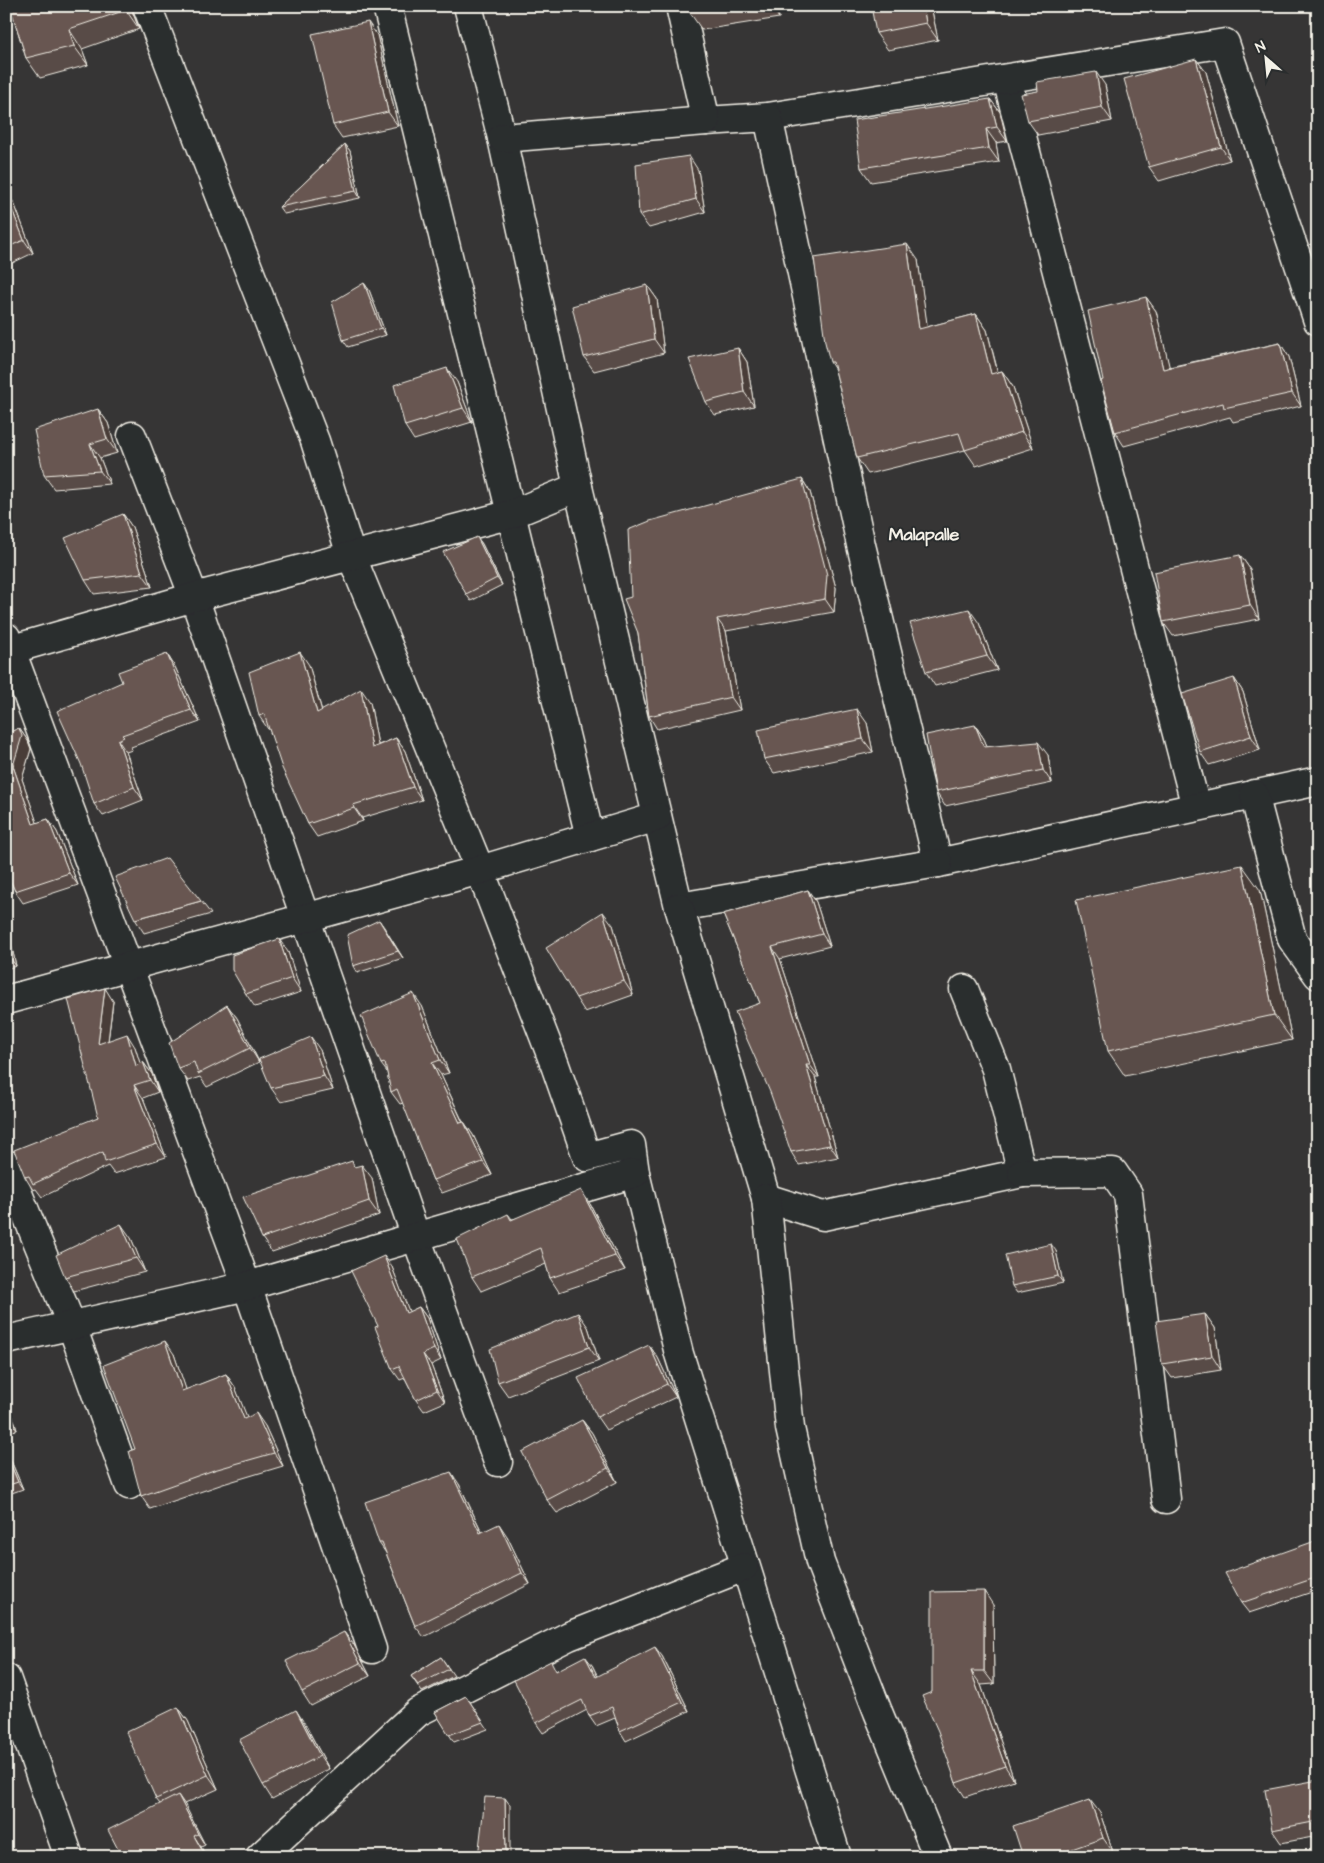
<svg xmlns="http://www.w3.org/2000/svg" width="1324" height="1863" font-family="'Architects Daughter',sans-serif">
<rect width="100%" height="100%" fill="#363535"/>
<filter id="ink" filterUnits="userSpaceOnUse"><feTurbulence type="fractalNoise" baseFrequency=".02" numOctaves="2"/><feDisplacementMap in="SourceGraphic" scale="10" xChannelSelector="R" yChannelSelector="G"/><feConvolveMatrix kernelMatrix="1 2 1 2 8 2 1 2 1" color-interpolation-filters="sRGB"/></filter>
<g filter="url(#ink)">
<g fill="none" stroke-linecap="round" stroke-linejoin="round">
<defs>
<g id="minor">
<polyline points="147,6 315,441 351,555 480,870 555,1065 587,1157 631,1145 635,1173 679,1354 837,1857"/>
<polyline points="387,6 590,837"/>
<polyline points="468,6 502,138 578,487"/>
<polyline points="1007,79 1196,807"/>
<polyline points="768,117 1225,43 1318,321"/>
<polyline points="706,121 768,117 861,545 938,863 1318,781"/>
<polyline points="502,138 706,121 680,6"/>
<polyline points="132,436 194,597 416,1237 498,1462"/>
<polyline points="6,637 247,1286 372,1649"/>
<polyline points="6,651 194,597 512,514 578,487 679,907 938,863"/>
<polyline points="1254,794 1292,939 1318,975"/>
<polyline points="679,907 766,1198 823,1216 1022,1173 996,1069 964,989"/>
<polyline points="6,1000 480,870 657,817"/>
<polyline points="6,1164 71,1324 129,1485"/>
<polyline points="1022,1173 1113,1172 1128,1194 1166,1499"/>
<polyline points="766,1198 790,1428 820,1562 878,1712 938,1857"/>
<polyline points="6,1340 247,1286 635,1173"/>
<polyline points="6,1678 69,1857"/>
<polyline points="260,1857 418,1712 569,1636 744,1567"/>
</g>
</defs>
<use href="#minor" stroke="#f4f1e8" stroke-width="31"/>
<use href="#minor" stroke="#2a2d2e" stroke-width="28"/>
</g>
<g fill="#594b46" stroke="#f4f1e8">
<polygon points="10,6 133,6 132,11 139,29 82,49 88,65 40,78 26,58"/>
<polygon points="688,6 777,6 779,18 702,30 688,10"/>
<polygon points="931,6 938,40 888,50 876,33"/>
<polygon points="377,35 398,126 342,138 333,125"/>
<polygon points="1196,59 1206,72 1230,160 1159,181 1149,167"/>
<polygon points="1105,85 1112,121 1038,135 1028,121"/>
<polygon points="990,99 1000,112 1007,141 996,143 999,162 871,182 861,168"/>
<polygon points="345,144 350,151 360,198 284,214 279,207"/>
<polygon points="698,170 705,212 649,228 639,215"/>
<polygon points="6,192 14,203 33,253 6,266"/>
<polygon points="918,260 927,327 976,314 987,330 998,372 1002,371 1013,387 1033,448 976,466 965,450 868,474 857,458 835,370 830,362"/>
<polygon points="364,283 369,290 386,335 348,347 343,340"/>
<polygon points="647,285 657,299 664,353 594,371 584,357"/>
<polygon points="1146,297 1156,311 1169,367 1280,343 1289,357 1301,406 1233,422 1230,417 1124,446 1115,432 1103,380"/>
<polygon points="738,348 747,362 754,406 715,415 706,402"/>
<polygon points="457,382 472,422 414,440 405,426"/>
<polygon points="98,409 108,423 117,453 100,458 110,484 54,489 44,475"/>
<polygon points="802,479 810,492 836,588 834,612 726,631 740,710 657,729 649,716 638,633 631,597"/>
<polygon points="123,514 132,527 152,587 94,594 85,580"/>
<polygon points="477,537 482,544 502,585 471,601 466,594"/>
<polygon points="1240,555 1250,569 1259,619 1173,636 1163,622"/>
<polygon points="979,623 997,670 935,686 926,672"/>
<polygon points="167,654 175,667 200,722 131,747 132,750 126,752 143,800 103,816 94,804 122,682"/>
<polygon points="309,665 322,711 370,702 378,745 396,738 405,751 422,800 362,818 363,821 317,837 308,824 269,729 268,729 259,716"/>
<polygon points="1234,678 1243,692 1260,750 1209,765 1200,752"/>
<polygon points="6,722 11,732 19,728 28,741 31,749 22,779 37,823 48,819 57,832 78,885 23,903 15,891 6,871"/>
<polygon points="867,723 873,752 774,773 764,759"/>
<polygon points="975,725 984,739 987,746 1048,755 1052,783 945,806 936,792"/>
<polygon points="808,890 816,902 830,946 780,959 819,1077 815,1077 838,1157 799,1165 791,1152 760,1003 723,914"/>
<polygon points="1260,890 1292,1040 1125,1076 1108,1051"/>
<polygon points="201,901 211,914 144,933 135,919"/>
<polygon points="6,920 16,966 6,969"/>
<polygon points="379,920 403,958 357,973 353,966"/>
<polygon points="613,925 633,995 585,1012 576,998"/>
<polygon points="288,952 301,992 255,1007 246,994"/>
<polygon points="113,1001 108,1041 135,1047 140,1064 143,1062 152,1074 158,1092 143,1098 166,1157 114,1174 108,1166 42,1197 36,1189 33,1190 25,1177 98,1117"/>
<polygon points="227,1005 237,1018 259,1062 207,1087 200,1077 188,1081 178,1068"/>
<polygon points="422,1006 449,1073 441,1075 463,1122 464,1122 473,1135 492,1175 442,1193 433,1180 403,1103 400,1104 391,1092 387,1072 381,1064"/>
<polygon points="320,1050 333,1090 281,1102 271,1088"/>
<polygon points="372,1178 379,1215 272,1252 262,1238"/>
<polygon points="590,1204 625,1270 559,1292 550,1278 546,1264 481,1291 472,1277 508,1214 512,1219"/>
<polygon points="131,1238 145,1272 74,1291 65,1277"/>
<polygon points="1056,1251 1063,1283 1017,1293 1012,1286"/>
<polygon points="392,1267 409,1312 419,1307 427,1318 441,1360 431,1365 445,1402 424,1411 416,1400 405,1378 400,1380 392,1369 378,1326"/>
<polygon points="1205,1314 1215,1328 1221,1370 1172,1378 1162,1364"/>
<polygon points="588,1327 599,1361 508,1396 498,1382"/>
<polygon points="649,1345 658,1358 676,1397 606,1430 597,1417"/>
<polygon points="174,1354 186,1390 226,1374 235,1387 247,1418 265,1426 283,1466 223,1484 150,1509 141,1496 135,1449"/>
<polygon points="6,1395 17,1430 6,1432"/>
<polygon points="582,1420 592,1433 617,1482 557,1513 547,1500"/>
<polygon points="6,1454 11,1461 23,1489 6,1495"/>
<polygon points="459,1484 482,1532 507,1536 530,1584 424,1637 415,1626 386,1553 379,1543"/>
<polygon points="1318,1540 1318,1590 1249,1613 1241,1603"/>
<polygon points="993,1605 994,1684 981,1685 1014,1780 965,1797 956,1783 932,1692"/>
<polygon points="354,1645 370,1676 311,1706 302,1692"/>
<polygon points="662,1656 689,1711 626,1741 620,1731 615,1718 596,1726 589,1716 587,1710 543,1733 536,1723 557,1670 592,1665 598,1677"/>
<polygon points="441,1657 454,1676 422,1692 411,1676"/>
<polygon points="466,1696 488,1729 454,1742 435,1712"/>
<polygon points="178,1707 188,1721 218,1789 184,1804 205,1845 201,1847 160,1804 156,1799"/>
<polygon points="305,1724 329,1769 272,1799 263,1785"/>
<polygon points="1318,1780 1318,1836 1281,1843 1272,1830"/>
<polygon points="1100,1813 1113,1852 1099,1857 1023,1857"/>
</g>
<g fill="#493d39" stroke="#f4f1e8">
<polygon points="124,6 133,6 132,11 139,29 126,10"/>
<polygon points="771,6 777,6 779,18"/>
<polygon points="923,6 931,6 938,40 926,23"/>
<polygon points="368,22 377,35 398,126 388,112"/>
<polygon points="69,29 82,49 88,65 74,46"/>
<polygon points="1196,59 1206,72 1230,160 1221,147"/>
<polygon points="1096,72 1105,85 1112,121 1102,107"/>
<polygon points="990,99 1000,112 1007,141 997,127"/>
<polygon points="986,129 996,143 999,162 989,148"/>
<polygon points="345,144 350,151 360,198 356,191"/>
<polygon points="689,156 698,170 705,212 696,199"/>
<polygon points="6,192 14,203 33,253 24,240 6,194"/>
<polygon points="907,244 918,260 930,345 919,329"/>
<polygon points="364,283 369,290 386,335 381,328"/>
<polygon points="647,285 657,299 664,353 654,339"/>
<polygon points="1146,297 1156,311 1173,382 1163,369"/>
<polygon points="976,314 987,330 1002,390 991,374"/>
<polygon points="1280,343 1289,357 1301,406 1292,393"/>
<polygon points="738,348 747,362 754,406 744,392"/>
<polygon points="447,368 457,382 472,422 463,408"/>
<polygon points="1002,371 1013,387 1033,448 1022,432"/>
<polygon points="98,409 108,423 117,453 107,439"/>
<polygon points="90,444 100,458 110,484 100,471"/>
<polygon points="802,479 810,492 836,588 834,612 825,599"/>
<polygon points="123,514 132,527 152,587 142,573"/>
<polygon points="477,537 482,544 502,585 497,578"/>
<polygon points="1240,555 1250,569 1259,619 1250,605"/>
<polygon points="969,609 979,623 997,670 987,656"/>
<polygon points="717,619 726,631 740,710 731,697"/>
<polygon points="300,652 309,665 326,726 317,713"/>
<polygon points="167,654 175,667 200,722 191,710"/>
<polygon points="1234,678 1243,692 1260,750 1251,736"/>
<polygon points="361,689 370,702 381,761 372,748"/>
<polygon points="857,709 867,723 873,752 863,739"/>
<polygon points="6,722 16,746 8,733 6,730"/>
<polygon points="975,725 984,739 993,760 984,747"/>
<polygon points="19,728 28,741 31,749 22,779 42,837 33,824 13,766"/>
<polygon points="396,738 405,751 422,800 413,787"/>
<polygon points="118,740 126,752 143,800 134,787"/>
<polygon points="1038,742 1048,755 1052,783 1043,770"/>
<polygon points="353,805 362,818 363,821 354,808"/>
<polygon points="48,819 57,832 78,885 69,873"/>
<polygon points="1242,865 1260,890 1292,1040 1274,1015"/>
<polygon points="808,890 816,902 830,946 822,934"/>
<polygon points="603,912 613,925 633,995 624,981"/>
<polygon points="6,920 16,966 6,952"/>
<polygon points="379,920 384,927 403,958 398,951"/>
<polygon points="279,939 288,952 301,992 292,978"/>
<polygon points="772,947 780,959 819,1077 810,1065"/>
<polygon points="105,988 113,1001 106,1057 98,1044"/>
<polygon points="413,993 422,1006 449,1073 440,1060"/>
<polygon points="227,1005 237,1018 259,1062 250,1048"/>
<polygon points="127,1034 135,1047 145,1079 136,1066"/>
<polygon points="311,1037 320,1050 333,1090 324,1076"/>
<polygon points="143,1062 152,1074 158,1092 150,1080"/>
<polygon points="432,1063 441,1075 469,1136 460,1123"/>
<polygon points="806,1065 815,1077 838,1157 830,1145"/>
<polygon points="134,1085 143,1098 166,1157 157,1144"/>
<polygon points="464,1122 473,1135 492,1175 483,1162"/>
<polygon points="362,1165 372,1178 379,1215 369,1201"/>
<polygon points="581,1190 590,1204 625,1270 615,1256"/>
<polygon points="121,1224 131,1238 145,1272 136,1258"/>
<polygon points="1051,1244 1056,1251 1063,1283 1058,1276"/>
<polygon points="384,1256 392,1267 414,1324 406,1313"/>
<polygon points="419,1307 427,1318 441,1360 434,1349"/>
<polygon points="578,1313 588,1327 599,1361 589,1347"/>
<polygon points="1205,1314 1215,1328 1221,1370 1212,1356"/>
<polygon points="165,1341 174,1354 191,1404 182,1391"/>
<polygon points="649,1345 658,1358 676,1397 667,1384"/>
<polygon points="423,1354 431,1365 445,1402 437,1390"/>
<polygon points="226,1374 235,1387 253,1432 244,1419"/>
<polygon points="6,1395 17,1430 7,1416 6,1412"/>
<polygon points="256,1413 265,1426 283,1466 274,1453"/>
<polygon points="582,1420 592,1433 617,1482 608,1468"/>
<polygon points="6,1454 11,1461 23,1489 18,1482"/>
<polygon points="451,1472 459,1484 488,1545 480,1533"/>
<polygon points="499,1524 507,1536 530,1584 522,1573"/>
<polygon points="984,1591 993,1605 994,1684 984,1671"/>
<polygon points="344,1632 354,1645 370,1676 360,1663"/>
<polygon points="655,1647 662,1656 689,1711 682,1702"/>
<polygon points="585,1656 592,1665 603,1687 596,1677"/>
<polygon points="971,1671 981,1685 1014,1780 1005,1766"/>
<polygon points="178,1707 188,1721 218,1789 208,1775"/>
<polygon points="296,1710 305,1724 329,1769 320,1756"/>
<polygon points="178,1795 185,1805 205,1845 198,1834"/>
<polygon points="505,1798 510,1805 510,1857 506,1857"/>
<polygon points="1090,1800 1100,1813 1113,1852 1103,1838"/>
<polygon points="194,1836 201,1847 207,1857 206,1857"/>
</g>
<g fill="#685751" stroke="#f4f1e8">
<polygon points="10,6 124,6 126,10 69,29 74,46 26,58"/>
<polygon points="688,6 715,6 688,10"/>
<polygon points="871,6 923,6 926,23 876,33"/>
<polygon points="368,22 388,112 333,125 312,34"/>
<polygon points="1196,59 1221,147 1149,167 1124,79"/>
<polygon points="1096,72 1102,107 1028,121 1021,94 1038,91 1037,82"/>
<polygon points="990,99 997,127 986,129 989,148 861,168 854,120"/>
<polygon points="345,144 356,191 279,207"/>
<polygon points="689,156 696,199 639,215 636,164"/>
<polygon points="6,194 24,240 6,248"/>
<polygon points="907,244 919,329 976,314 991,374 1002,371 1022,432 965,450 959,433 857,458 833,362 830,362 825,342 814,258"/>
<polygon points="364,283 381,328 343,340 332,302"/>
<polygon points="647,285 654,339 584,357 572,306"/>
<polygon points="1146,297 1163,369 1280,343 1292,393 1224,408 1223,403 1115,432 1101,381 1103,380 1088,311"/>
<polygon points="738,348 744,392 706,402 689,359"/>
<polygon points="447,368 463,408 405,426 394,385"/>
<polygon points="98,409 107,439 90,444 100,471 44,475 34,430"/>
<polygon points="802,479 827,575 825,599 717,619 731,697 649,716 638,633 624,599 631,597 628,530 650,521"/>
<polygon points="123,514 142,573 85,580 65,538"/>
<polygon points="477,537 497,578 466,594 443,552"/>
<polygon points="1240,555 1250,605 1163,622 1154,572"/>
<polygon points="969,609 987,656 926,672 910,623"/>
<polygon points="300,652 317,713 361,689 372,748 396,738 413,787 353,805 354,808 308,824 282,768 264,714 259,716 249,672"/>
<polygon points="167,654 191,710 122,735 124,737 118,740 134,787 94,804 81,764 57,711 122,682 118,672"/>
<polygon points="1234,678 1251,736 1200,752 1182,694"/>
<polygon points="857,709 863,739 764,759 758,730"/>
<polygon points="975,725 984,747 1038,742 1043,770 936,792 926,735"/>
<polygon points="19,728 22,736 13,766 33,824 48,819 69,873 15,891 6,871 6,730 8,733"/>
<polygon points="167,858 201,901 135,919 115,877"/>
<polygon points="1242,865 1274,1015 1108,1051 1076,900"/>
<polygon points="808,890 822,934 772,947 810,1065 806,1065 830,1145 791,1152 770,1092 735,1012 760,1003 723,914"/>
<polygon points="603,912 624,981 576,998 546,948"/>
<polygon points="379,920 398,951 353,966 347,935"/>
<polygon points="279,939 292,978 246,994 232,970 232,955"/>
<polygon points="105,988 98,1044 127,1034 136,1066 143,1062 150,1080 134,1085 157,1144 105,1162 103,1152 33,1184 29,1176 25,1177 14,1150 98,1117 68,999"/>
<polygon points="413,993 440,1060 432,1063 460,1123 464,1122 483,1162 433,1180 397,1089 391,1092 385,1063 381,1064 361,1016"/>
<polygon points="227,1005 250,1048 198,1074 194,1062 178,1068 169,1043"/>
<polygon points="311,1037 324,1076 271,1088 259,1059"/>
<polygon points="352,1161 354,1167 362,1165 369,1201 262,1238 243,1197"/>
<polygon points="1318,1178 1318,1198 1311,1180"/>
<polygon points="581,1190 615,1256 550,1278 541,1248 472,1277 457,1239 508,1214 511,1220"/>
<polygon points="121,1224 136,1258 65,1277 56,1255"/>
<polygon points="1051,1244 1058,1276 1012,1286 1005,1255"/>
<polygon points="384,1256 406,1313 419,1307 434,1349 423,1354 437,1390 416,1400 399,1366 392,1369 375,1327 378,1326 351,1271"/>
<polygon points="578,1313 589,1347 498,1382 490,1349"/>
<polygon points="1205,1314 1212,1356 1162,1364 1156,1321"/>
<polygon points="165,1341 182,1391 226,1374 244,1419 256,1413 274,1453 214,1470 141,1496 129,1451 135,1449 104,1365"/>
<polygon points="649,1345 667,1384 597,1417 578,1378"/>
<polygon points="582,1420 608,1468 547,1500 522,1452"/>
<polygon points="6,1454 18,1482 6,1486"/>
<polygon points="451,1472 480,1533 499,1524 522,1573 415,1626 382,1543 379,1543 365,1502"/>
<polygon points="1318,1540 1318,1577 1241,1603 1225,1573"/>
<polygon points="984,1591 984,1671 971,1671 1005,1766 956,1783 938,1731 922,1696 932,1692 932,1592"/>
<polygon points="344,1632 360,1663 302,1692 286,1661"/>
<polygon points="655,1647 682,1702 620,1731 612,1707 589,1716 582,1700 536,1723 514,1680 551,1661 556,1671 585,1656 596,1677"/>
<polygon points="441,1657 449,1669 418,1685 411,1676"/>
<polygon points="466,1696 483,1722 449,1735 435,1712"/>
<polygon points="178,1707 208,1775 156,1799 126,1732"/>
<polygon points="296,1710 320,1756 263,1785 239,1740"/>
<polygon points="1318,1780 1318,1821 1272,1830 1265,1790"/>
<polygon points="178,1795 198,1834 194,1836 206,1857 122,1857 108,1830"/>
<polygon points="485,1797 505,1798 506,1857 478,1857"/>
<polygon points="1090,1800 1103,1838 1049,1857 1023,1857 1013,1826"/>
</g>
</g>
<g text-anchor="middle" stroke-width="4" stroke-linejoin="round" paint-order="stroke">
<g font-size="18" font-weight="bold" fill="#f4f1e8" stroke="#2a2d2e">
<text x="924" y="540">Malapalle</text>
</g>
</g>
<rect width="1324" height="1863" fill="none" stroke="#2a2d2e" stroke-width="25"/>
<rect x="12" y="12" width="1299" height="1838" fill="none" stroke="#f4f1e8" stroke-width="2" filter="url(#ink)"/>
<g transform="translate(1266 58) rotate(333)" stroke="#2a2d2e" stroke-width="4" paint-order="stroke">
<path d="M0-4L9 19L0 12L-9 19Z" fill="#f4f1e8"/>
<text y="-8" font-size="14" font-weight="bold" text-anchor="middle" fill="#f4f1e8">N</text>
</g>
</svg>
